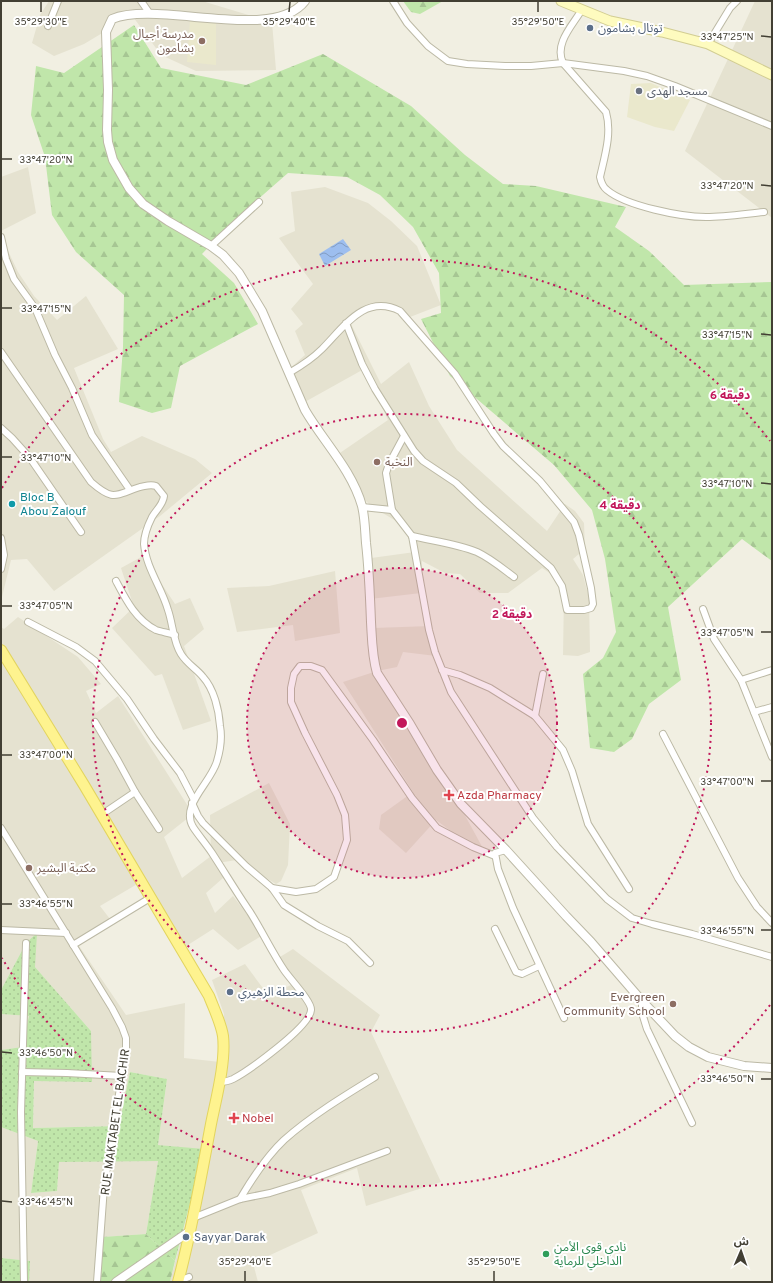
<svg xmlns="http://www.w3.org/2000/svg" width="773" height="1283" font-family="Overpass,'Noto Sans Arabic',sans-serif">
<defs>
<pattern id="grass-dots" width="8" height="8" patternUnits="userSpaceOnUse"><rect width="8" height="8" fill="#c0e6aa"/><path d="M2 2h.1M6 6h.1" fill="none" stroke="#a6c693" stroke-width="1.8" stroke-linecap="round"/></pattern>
<pattern id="forest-firs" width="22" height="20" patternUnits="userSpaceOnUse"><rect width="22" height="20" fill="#c0e6aa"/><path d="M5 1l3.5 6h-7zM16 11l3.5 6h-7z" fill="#a6c693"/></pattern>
<pattern id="water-waves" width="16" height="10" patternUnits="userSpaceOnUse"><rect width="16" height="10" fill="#9dbeef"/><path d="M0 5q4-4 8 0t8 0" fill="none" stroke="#829cc2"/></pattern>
</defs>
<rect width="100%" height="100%" fill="#f1efe2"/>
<g fill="#e5e2d0">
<polygon points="49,1 202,1 272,22 276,70 196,71 161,55 128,10 109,29 84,44 54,56 32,43 40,15"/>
<polygon points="755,1 772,1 772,218 685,151"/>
<polygon points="28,167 36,213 1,231 1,177"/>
<polygon points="325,187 368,203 391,221 417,246 441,305 410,317 386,307 372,309 350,322 381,384 409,362 429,406 457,450 547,531 565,504 575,511 584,523 585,549 573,559 583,575 589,598 590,652 578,656 563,655 564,594 562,581 542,568 508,593 480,593 460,574 445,573 422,561 421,593 370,599 364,559 415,552 411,530 371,506 362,497 334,457 388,420 364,369 303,403 287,371 305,355 295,331 303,324 291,309 313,284 279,238 295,231 291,192"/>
<polygon points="1,236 18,272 34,296 57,320 86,296 118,349 74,368 103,439 111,452 142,436 195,459 212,473 160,516 54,591 27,559 11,560 1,601"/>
<polygon points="143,556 175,604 190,598 204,629 184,646 211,721 183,730 162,674 155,676 112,628 134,607 121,568"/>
<polygon points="335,571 340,633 295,641 293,625 237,632 227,588 269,586"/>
<polygon points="18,617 78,657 101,684 86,691 96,713 118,696 193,814 164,837 182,878 211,856 210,815 269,783 290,824 288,865 281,881 276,884 237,860 217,863 223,878 206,893 215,913 233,896 263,935 238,950 213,929 180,950 139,883 100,906 110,919 77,943 126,1015 185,1003 184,1058 220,1062 224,1014 212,980 245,964 268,995 291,985 275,960 293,949 380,1015 371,1032 441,1182 366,1206 357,1168 301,1190 318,1233 253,1263 258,1282 170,1282 204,1150 158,1145 167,1079 130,1072 119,1126 33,1128 34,1081 91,1031 35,967 26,943 1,990 1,627 4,629"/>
<polygon points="431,626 436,656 403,652 397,667 377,671 456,799 485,852 467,843 436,820 406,853 379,829 381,815 413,792 343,682 377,671 373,628"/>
<polygon points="1,1014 29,1016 22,1047 1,1050"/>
<polygon points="1,1127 38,1141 31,1193 57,1191 59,1161 158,1161 146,1234 103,1237 101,1282 29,1282 29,1261 1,1258"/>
</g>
<g fill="#eae8cc">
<polygon points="190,20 216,21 216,65 187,62"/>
<polygon points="651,83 690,100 674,131 655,127 627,117 631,84"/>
</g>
<g fill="url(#grass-dots)">
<polygon points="37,933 35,967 91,1031 92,1082 34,1081 33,1128 119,1126 130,1072 167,1079 158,1145 204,1149 175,1261 146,1234 158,1161 59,1162 57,1191 31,1193 38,1141 1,1127 1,1050 22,1047 29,1016 1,1014 1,990 26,943"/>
<polygon points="1,1258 30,1261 29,1282 1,1282"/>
</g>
<g fill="url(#forest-firs)">
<polygon points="403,1 443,1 420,14 411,12"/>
<polygon points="134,25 161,68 246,85 323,54 411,106 465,155 503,184 536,186 626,207 615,227 649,251 684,285 772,282 772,561 742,539 668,607 681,680 649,704 632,739 614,752 590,748 583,674 603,658 616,632 605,559 592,510 554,465 450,376 421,319 441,313 439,273 413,227 380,195 347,177 288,173 232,222 202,254 234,283 258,324 180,366 171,408 152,413 119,402 123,347 124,295 76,252 52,215 45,157 31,115 36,66 64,73"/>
<polygon points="146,1234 175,1261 170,1282 101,1282 102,1237"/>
</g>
<polygon fill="url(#water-waves)" points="343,239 351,250 325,266 319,254"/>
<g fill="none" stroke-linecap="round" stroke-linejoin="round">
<defs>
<g id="minor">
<polyline points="141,1 148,11"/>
<polyline points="393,1 407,23 428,46 448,61 467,64 505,66 531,66 563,63 624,71 647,76 675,86 772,126"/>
<path d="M581,11c-9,15 -27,33 -18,52l43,49c6,21 -1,43 -6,65 1,5 3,10 7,13 19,16 74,27 99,27 19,0 38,-3 58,-5"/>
<polyline points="48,26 58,1"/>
<polyline points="708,44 730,8 737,1"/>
<polyline points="1,237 6,259 14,279 35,308 55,355 72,388 92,435 130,490"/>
<polyline points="211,246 259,202"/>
<path d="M1,352l90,130c23,20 24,13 49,5 6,-1 10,-3 16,-1l8,10c-1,9 -8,14 -12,21 -4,8 -8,19 -8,27 2,24 18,44 24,66 5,14 5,32 13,44 6,10 16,15 22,23 11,12 16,33 17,49 2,11 0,25 -3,35 -6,22 -37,44 -24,66 6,9 13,17 19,26 13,20 25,40 38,59 12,19 22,40 34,58 6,9 28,32 27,40 -1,17 -63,61 -78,69 -4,2 -9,3 -14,3"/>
<path d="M289,373c12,-7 23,-14 33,-24 22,-22 43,-56 78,-38l55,63 39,60 9,12 37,35 34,41 5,13 12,53 2,16 -2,4 -7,2h-17l-5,-24 -11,-18 -71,-62 -24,-23 -33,-22 -9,-10 -39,-62 -13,-25 -16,-41"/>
<polyline points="1,428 12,438 30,458 81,532"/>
<polyline points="362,507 392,510 412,536 429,630 435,652 451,692 533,818 557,847 607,899 632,918 652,924 692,934 772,957"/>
<polyline points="392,510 386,473 389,464 404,436"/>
<path d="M412,536c21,5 45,8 65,16 13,6 25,16 37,25"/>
<polyline points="1,538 4,555 1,569"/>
<path d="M116,581c10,19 20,39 40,49 6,2 13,3 19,5"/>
<polyline points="703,609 714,639 741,680 772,757"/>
<polyline points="28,622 76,647 95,661 127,699 154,739 180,773 194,800"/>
<polyline points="442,670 460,675 490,688 535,716 563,750 572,771 588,824 629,889"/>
<polyline points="741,680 772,670"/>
<polyline points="754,712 772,707"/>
<polyline points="535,716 543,674"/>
<polyline points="95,722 117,759 135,792"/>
<polyline points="663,734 738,878 757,907 772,923"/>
<polyline points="192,803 198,816 203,823 246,866 272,888 284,905 318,926 348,941 370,963"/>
<polyline points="101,815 135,792 159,829"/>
<polyline points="1,828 112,1008 122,1027 126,1038 126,1051 104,1187 97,1282"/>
<polyline points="506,850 495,853 498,869 513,908 564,1018"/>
<polyline points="272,888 296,892 316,889 334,877 347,840 345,815 337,795 305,733 291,702 291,688 294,674 300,666 311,666 322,670 373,740 412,798 437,828 473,847 495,856"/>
<polyline points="495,929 516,972 522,974 539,966"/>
<polyline points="1,930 66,933"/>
<polyline points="73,945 150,898"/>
<polyline points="642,1001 642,1013 647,1029 692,1123"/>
<polyline points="22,1072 67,1073 122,1076"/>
<path d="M240,1199c13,-22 26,-42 44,-59 27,-24 60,-44 91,-63"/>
<polyline points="193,1218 240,1199 270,1193 299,1184 387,1151"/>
<polyline points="179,1281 189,1277"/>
<polyline points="24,1282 21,1112 26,943"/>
</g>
<g id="tertiary">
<path d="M305,1c-32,42 -147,-1 -193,18l-6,13 2,58 -1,40 1,12 5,18 16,28 14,16 25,17 43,25 12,9 16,18 23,38 43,99c18,31 47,60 57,96 3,12 3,25 4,37 3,26 4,52 5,79 1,17 1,34 6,51l33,51 27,46 24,34 45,46 60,66 25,26 51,59 33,35 14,11 19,10 36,9 28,2"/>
<polyline points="116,1282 190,1231"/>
</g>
<polyline id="secondary" points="561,1 610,21 662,32 708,44 772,75"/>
<path id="primary" d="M1,650l83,135 125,211c5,13 12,27 14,40 3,26 -7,63 -12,88 -10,53 -19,106 -33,158"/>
</defs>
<use href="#minor" stroke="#bcb9a5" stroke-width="8"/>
<use href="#tertiary" stroke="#bcb9a5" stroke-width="10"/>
<use href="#secondary" stroke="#d2cd92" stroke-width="11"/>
<use href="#primary" stroke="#e2d45f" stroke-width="12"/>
<use href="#minor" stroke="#fff" stroke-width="6"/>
<use href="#tertiary" stroke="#fff" stroke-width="8"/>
<use href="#secondary" stroke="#fefbbf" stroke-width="9"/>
<use href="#primary" stroke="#fef38f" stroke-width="10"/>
</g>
<path fill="none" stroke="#423f33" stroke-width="1.5" d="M41,12v-10M289,12l1,-10M538,12v-10M761,36l10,1M2,159h10M761,185l10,1M2,308h10M761,334l10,1M2,457h10M761,483l10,1M2,606h10M761,632h10M2,755h10M761,781h10M2,904h10M761,930h10M2,1052l10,1M761,1079h10M2,1201l10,1M245,1281v-10M494,1281v-10"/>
<circle cx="402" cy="723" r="155" fill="#c2185b" fill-opacity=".12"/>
<g fill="none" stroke="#c2185b" stroke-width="2" stroke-dasharray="2 4">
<circle cx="402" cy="723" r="155"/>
<circle cx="402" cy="723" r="309"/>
<path d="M770 1005A464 464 0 0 1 2 958M2 488A464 464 0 0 1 770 441"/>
</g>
<g fill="#5c6f8a" stroke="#fff" stroke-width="1.5">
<circle cx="590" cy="28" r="4"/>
<circle cx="230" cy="992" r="4"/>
<circle cx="186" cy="1237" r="4"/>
</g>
<g fill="#8d6e63" stroke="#fff" stroke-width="1.5">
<circle cx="202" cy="41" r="4"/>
<circle cx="377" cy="462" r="4"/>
<circle cx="29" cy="868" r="4"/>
<circle cx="673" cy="1004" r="4"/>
</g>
<circle fill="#6b7280" stroke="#fff" stroke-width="1.5" cx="639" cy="91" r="4"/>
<circle fill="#0f9aa8" stroke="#fff" stroke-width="1.5" cx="12" cy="504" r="4"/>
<g fill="#e0444e" stroke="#fff" stroke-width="1.5">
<path d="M447 789h4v4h4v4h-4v4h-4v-4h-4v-4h4z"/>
<path d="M232 1112h4v4h4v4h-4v4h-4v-4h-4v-4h4z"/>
</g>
<circle fill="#2e9e5b" stroke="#fff" stroke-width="1.5" cx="546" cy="1254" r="4"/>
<g text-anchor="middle" stroke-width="4" stroke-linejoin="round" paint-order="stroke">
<g font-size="12" fill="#4e5e75" stroke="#fff" text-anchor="start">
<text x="598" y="32">توتال بشامون</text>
<text x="238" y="996">محطة الزهيري</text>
<text x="194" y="1241">Sayyar Darak</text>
</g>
<g font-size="12" fill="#785e54" stroke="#fff" text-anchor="end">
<text x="194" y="38">مدرسة أجيال<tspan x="194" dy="14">بشامون</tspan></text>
<text x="385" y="466" text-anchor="start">النخبة</text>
<text x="37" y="872" text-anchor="start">مكتبة البشير</text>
<text x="665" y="1001">Evergreen<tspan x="665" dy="14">Community School</tspan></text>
</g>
<g font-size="12" fill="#5b616d" stroke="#fff" text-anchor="start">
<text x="647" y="95">مسجد الهدى</text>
</g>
<g font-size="12" fill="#0d838f" stroke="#fff" text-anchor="start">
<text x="20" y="501">Bloc B<tspan x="20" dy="14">Abou Zalouf</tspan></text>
</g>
<g font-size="12" fill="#be3a42" stroke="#fff" text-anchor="start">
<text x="457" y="799">Azda Pharmacy</text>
<text x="242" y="1122">Nobel</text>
</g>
<g font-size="12" fill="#423f33" stroke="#fff">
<text transform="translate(115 1122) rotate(-82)" y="4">RUE MAKTABET EL BACHIR</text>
</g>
<g font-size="12" fill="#27864d" stroke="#fff" text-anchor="start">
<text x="554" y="1251">نادي قوى الأمن<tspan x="554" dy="14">الداخلي للرماية</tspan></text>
</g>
</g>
<g font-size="10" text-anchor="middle" fill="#423f33" stroke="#fff" stroke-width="4" stroke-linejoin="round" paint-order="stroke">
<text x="41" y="25">35°29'30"E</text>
<text x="289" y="25">35°29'40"E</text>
<text x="538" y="25">35°29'50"E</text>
<text x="727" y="40">33°47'25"N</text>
<text x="46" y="163">33°47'20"N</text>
<text x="727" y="189">33°47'20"N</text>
<text x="46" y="312">33°47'15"N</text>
<text x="727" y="338">33°47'15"N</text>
<text x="46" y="461">33°47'10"N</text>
<text x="727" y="487">33°47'10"N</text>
<text x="46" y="609">33°47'05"N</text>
<text x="727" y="636">33°47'05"N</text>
<text x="46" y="758">33°47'00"N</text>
<text x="727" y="785">33°47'00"N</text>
<text x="46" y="907">33°46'55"N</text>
<text x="727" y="934">33°46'55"N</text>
<text x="46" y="1056">33°46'50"N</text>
<text x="727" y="1082">33°46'50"N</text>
<text x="46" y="1205">33°46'45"N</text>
<text x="245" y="1265">35°29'40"E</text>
<text x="494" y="1265">35°29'50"E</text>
</g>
<circle cx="402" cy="723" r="6" fill="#c2185b" stroke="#fff" stroke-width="2"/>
<g font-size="12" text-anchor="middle" font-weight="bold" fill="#c2185b" stroke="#fff" stroke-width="4" stroke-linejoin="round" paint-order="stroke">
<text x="730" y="399">6 دقيقة</text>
<text x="620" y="509">4 دقيقة</text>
<text x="512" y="618">2 دقيقة</text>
</g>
<rect width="773" height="1283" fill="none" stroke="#423f33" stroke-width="4"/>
<g transform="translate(741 1251) rotate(2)" stroke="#ffffff" stroke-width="3" paint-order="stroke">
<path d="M0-3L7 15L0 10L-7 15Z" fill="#423f33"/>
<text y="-6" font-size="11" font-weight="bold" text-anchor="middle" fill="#423f33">ش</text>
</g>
</svg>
